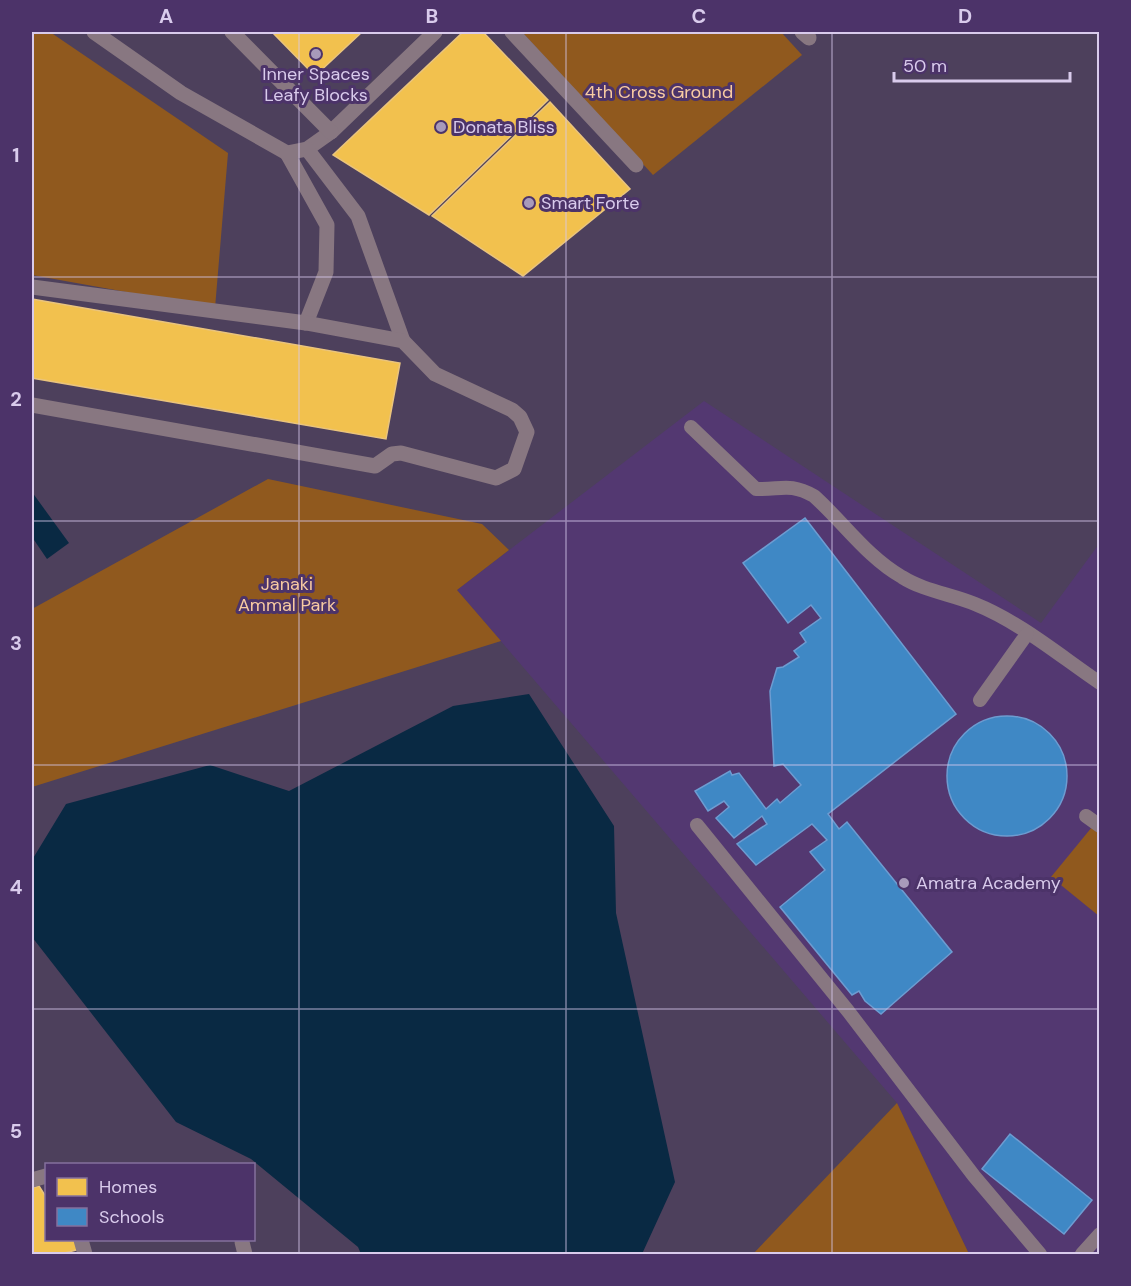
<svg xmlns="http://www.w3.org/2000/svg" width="1131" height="1286" font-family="'DM Sans',sans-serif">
<rect width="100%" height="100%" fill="#4d405c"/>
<polygon fill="#533871" points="704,401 1041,623 1099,544 1099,1254 969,1254 897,1103 457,590"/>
<g fill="#90591e">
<polygon points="32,32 50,32 228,153 215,308 32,275"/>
<polygon points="522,32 781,32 802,55 653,175"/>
<polygon points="268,479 482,524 509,550 457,590 501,641 32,787 32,609"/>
<polygon points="1092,827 1099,833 1099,916 1051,877"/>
<polygon points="897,1103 969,1254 753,1254"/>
</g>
<g fill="#092943">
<polygon points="32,492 69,543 47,559 32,537"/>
<polygon points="529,694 614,826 616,913 675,1182 642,1254 361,1254 358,1247 251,1159 176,1122 32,937 32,860 66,804 210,765 289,791 453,706"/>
</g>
<g fill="#f2c14e" stroke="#eac47d" stroke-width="1.5">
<polygon points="272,32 362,32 315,76"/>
<polygon points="463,32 483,32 548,100 429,215 333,155"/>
<polygon points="550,102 630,189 523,276 432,216"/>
<polygon points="32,299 400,363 386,439 32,378"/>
<polygon points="39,1186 46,1197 46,1240 73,1240 80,1249 61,1254 32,1254 32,1188"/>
</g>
<g fill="#3f88c5" stroke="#6d9cd1" stroke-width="1.5">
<polygon points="805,518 956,714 828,814 839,829 847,822 952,952 881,1014 865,1001 859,991 852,995 780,907 825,870 810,852 827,840 812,824 756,865 737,844 767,824 762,816 734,838 716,818 729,807 724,801 708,811 695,791 730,771 732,775 739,773 766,809 777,799 780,803 801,785 783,764 774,766 770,691 777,668 783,667 799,657 794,651 806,642 800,633 821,618 811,605 788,623 743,563"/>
<circle cx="1007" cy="776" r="60"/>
<polygon points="1010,1134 1092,1200 1064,1234 982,1169"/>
</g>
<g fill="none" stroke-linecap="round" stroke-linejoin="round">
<g stroke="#887781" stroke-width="14">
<path d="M691,427l65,62c25,1 33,-7 58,7 29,26 54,62 88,81 22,14 49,17 73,27 45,18 85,52 125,79"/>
<polyline points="980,700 1027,634"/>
<polyline points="1086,816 1100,826"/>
<polyline points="697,825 848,1011 974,1176 1040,1254"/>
<polyline points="1082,1254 1100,1234"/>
</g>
<g stroke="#887781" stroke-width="15">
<polyline points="94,32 181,93 287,153 307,149 331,132 435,32"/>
<polyline points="232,32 331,132"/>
<polyline points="512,32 636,165"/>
<polyline points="802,32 809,38"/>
<polyline points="307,149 358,216 403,341"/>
<polyline points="287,153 327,225 326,272 306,323"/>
<polyline points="32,287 306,323 403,341 435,374 512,410 520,417 527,432 514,469 496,478 401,453 392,454 375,466 32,405"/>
<polyline points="32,1180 46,1176"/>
<polyline points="81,1240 85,1254"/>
<polyline points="242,1242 245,1254"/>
</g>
</g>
<path fill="none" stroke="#d9cbec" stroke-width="1.5" stroke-opacity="0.55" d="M299,32v1222M566,32v1222M832,32v1222M32,277h1068M32,521h1068M32,765h1068M32,1009h1068"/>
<g fill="#a89aba" stroke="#4c3369" stroke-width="2">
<circle cx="316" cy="54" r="6"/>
<circle cx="441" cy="127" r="6"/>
<circle cx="529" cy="203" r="6"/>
<circle cx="904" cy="883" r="6"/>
</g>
<g text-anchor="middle" stroke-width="6" stroke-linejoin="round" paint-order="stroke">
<g font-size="18" fill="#d9cbec" stroke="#4c3369" text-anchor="start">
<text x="316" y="80" text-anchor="middle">Inner Spaces<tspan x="316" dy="21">Leafy Blocks</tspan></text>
<text x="453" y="133">Donata Bliss</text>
<text x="541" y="209">Smart Forte</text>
<text x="916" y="889">Amatra Academy</text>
</g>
<g font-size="18" fill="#f8cba2" stroke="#4c3369">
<text x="659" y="98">4th Cross Ground</text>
<text x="287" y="590">Janaki<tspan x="287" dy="21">Ammal Park</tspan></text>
</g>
</g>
<rect width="1131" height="1286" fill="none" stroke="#4c3369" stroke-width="66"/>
<rect x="45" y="1163" width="210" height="78" fill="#4c3369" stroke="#84709d" stroke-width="1.5"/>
<rect x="57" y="1178" width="30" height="18" fill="#f2c14e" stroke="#84709d" stroke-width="1.5"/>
<text x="99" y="1193" font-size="18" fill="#d9cbec">Homes</text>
<rect x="57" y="1208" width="30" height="18" fill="#3f88c5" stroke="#84709d" stroke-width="1.5"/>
<text x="99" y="1223" font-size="18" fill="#d9cbec">Schools</text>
<path d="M894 72v9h176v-9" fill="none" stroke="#d9cbec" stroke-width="3"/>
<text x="903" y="72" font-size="18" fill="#d9cbec" stroke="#4c3369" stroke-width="4.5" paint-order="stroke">50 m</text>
<rect x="33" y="33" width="1065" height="1220" fill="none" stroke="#d9cbec" stroke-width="2"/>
<g font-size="20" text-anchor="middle" font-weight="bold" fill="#d9cbec">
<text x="166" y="23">A</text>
<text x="432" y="23">B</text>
<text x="699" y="23">C</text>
<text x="965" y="23">D</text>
<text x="16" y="162">1</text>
<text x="16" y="406">2</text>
<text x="16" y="650">3</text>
<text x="16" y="894">4</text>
<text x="16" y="1138">5</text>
</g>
</svg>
